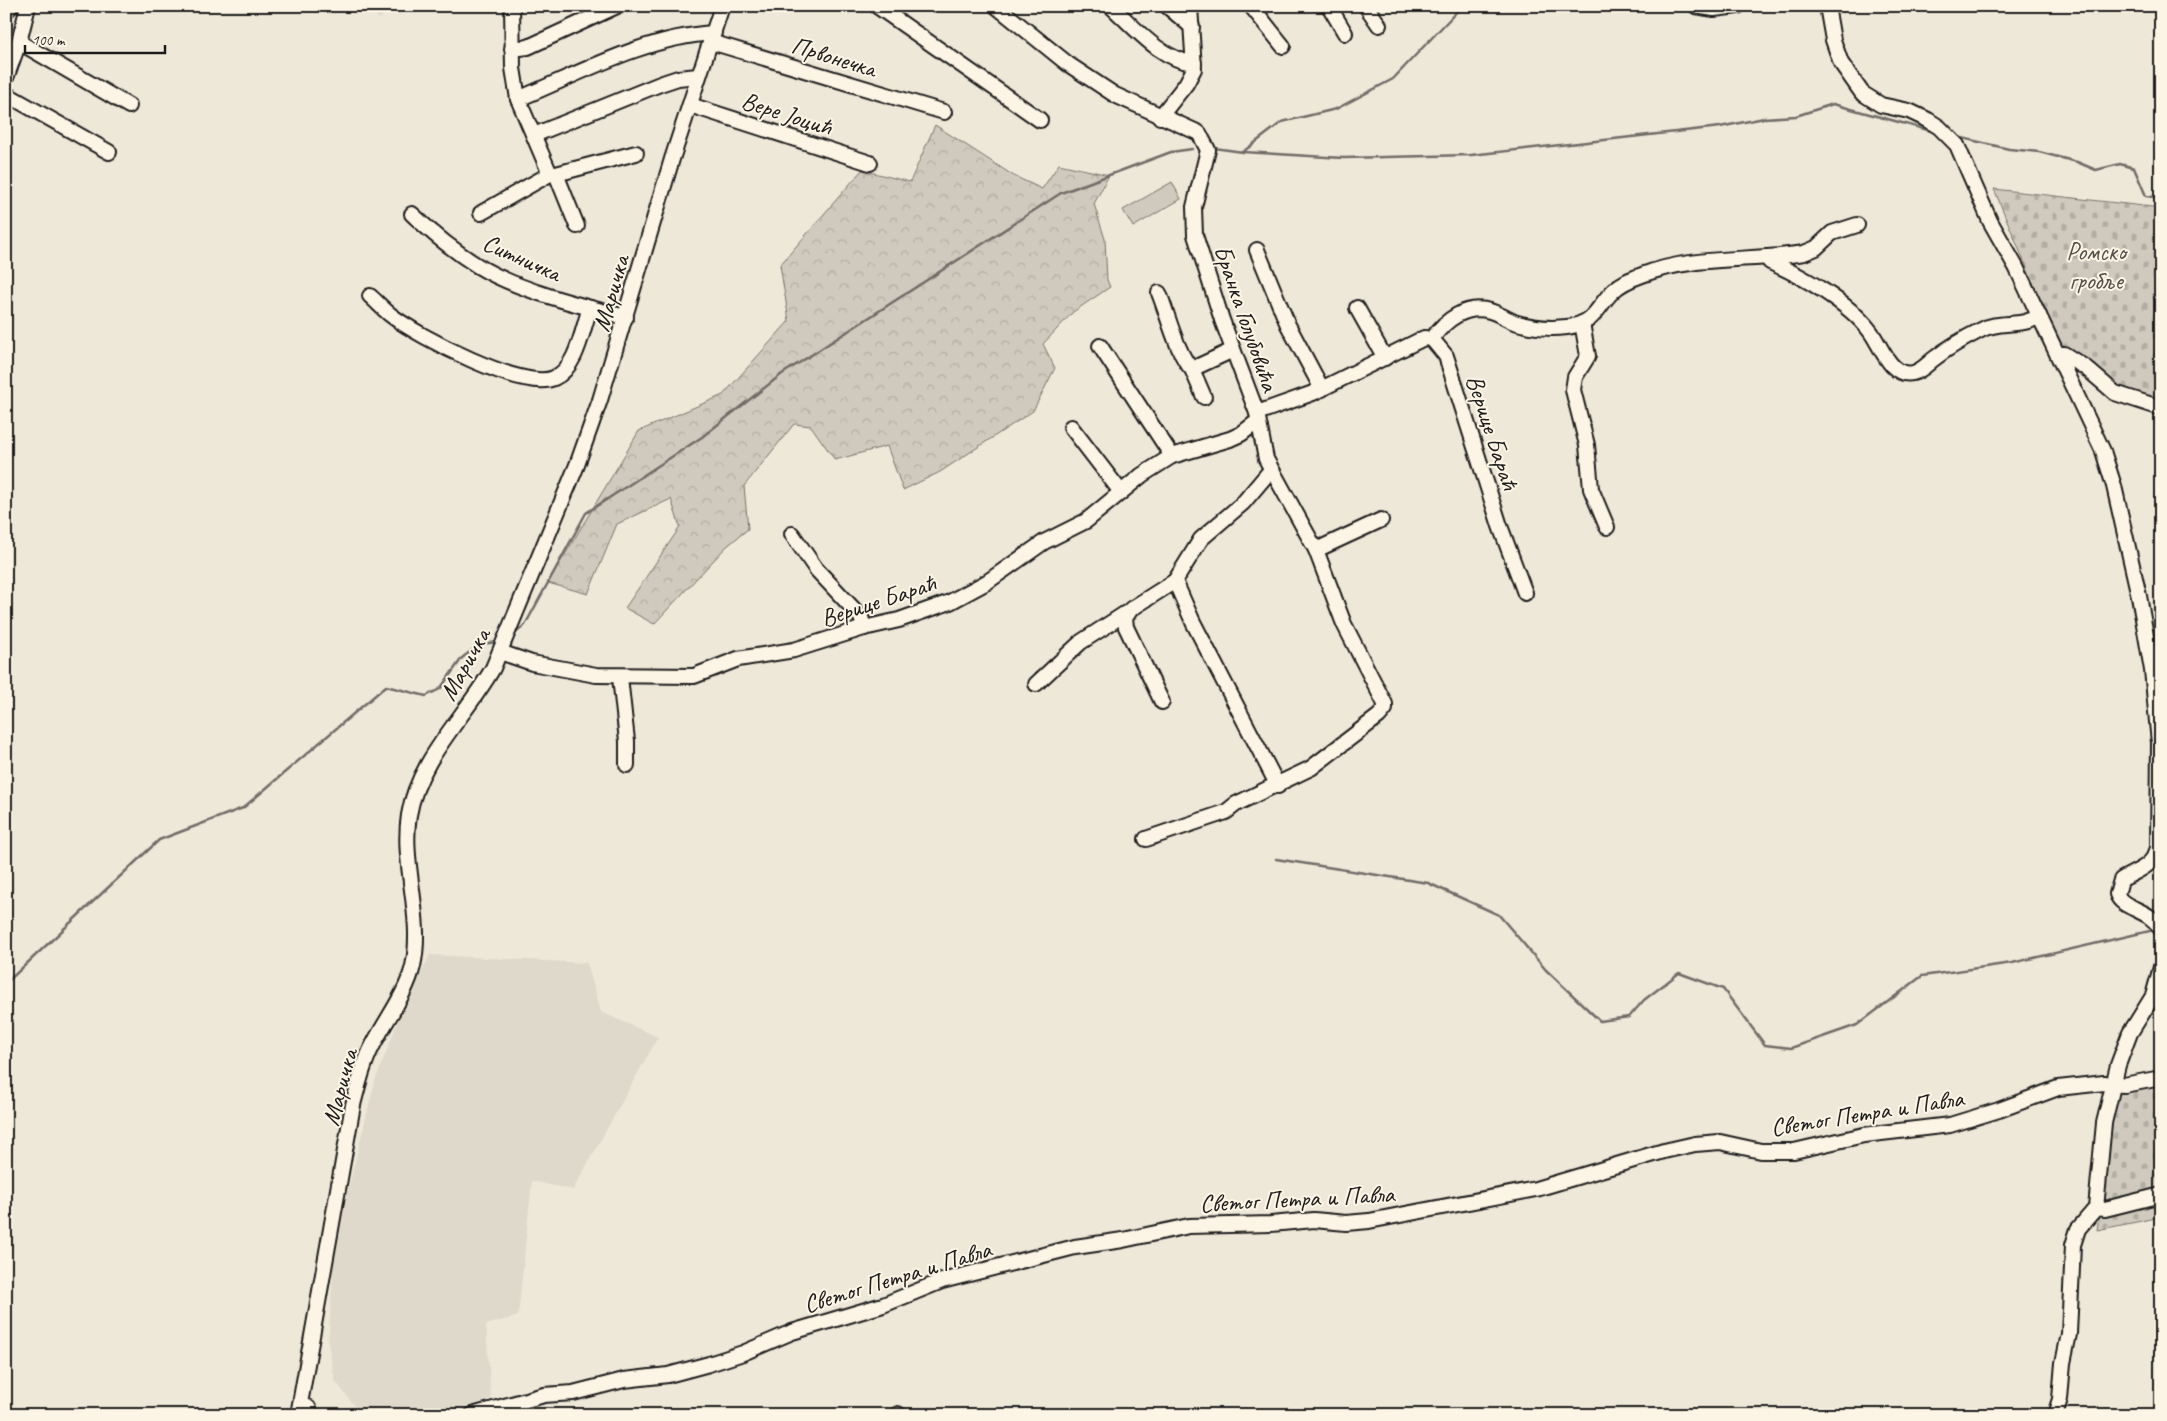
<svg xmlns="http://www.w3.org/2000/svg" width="2167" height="1421" font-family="Caveat,sans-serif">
<defs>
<pattern id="forest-crowns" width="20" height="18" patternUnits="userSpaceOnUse" patternTransform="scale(1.25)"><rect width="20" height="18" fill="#cfcabd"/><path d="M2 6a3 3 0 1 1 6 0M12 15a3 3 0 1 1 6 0" fill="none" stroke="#b1ada2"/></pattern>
<pattern id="cemetery-stones" width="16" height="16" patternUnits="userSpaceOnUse" patternTransform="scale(1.25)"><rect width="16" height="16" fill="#cfcabd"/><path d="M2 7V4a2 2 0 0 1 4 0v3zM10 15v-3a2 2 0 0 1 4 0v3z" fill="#b1ada2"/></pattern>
</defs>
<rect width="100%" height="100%" fill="#eee8d9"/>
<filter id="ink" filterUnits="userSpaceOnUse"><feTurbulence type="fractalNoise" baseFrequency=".02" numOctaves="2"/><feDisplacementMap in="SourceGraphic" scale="10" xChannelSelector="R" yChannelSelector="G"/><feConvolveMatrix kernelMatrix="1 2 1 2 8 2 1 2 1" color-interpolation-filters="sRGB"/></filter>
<g filter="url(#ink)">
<g fill="#ded9cb">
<polygon points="369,6 394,6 379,19"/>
<polygon points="430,955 587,963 601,1012 658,1037 573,1190 532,1181 518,1316 486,1325 491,1399 440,1415 362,1415 335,1381 328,1343 335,1242 375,1081 405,1003"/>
</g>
<polygon fill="url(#forest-crowns)" stroke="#76736c" points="935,125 1014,176 1042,189 1059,164 1109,175 1094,204 1105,239 1107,280 1110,287 1073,312 1043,344 1055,368 1033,411 940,472 903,490 887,446 835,460 811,426 794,424 744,486 748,529 726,547 654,624 625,608 680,527 671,499 617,524 588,594 548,583 639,431 723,395 789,321 780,265 862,170 910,182"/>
<g fill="url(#cemetery-stones)" stroke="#76736c">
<polygon points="1994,189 2161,208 2161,407 2118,396 2060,348"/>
<polygon points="2161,1078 2161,1217 2097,1230 2117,1090"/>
</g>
<polygon fill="#cfcabd" stroke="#76736c" points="1172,182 1181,199 1133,227 1123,210"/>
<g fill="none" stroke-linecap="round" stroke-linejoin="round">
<g stroke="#6f6c67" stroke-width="2.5">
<polyline points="1958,137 2009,149 2039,152 2077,162 2096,170 2120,164 2134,168 2146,196 2161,198"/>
<polyline points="1214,148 1243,152 1343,158 1471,155 1720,127 1764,118 1796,116 1833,104 1935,132"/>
<polyline points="1244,151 1282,122 1336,109 1393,79 1462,6"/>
<polyline points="511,637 525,625 586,513 702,437 782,374 1061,193 1171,152 1192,149"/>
<polyline points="1276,859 1428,883 1499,915 1546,970 1600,1021 1629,1017 1644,1000 1679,973 1723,989 1765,1045 1791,1048 1857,1025 1922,976 2012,963 2154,930"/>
<polyline points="6,983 159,840 243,808 386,686 426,696 440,689 462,658 480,644 499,642"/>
</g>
<defs>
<g id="minor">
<polyline points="512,6 513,68 518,99 550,174 556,174 577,226"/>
<polyline points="877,6 1040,120"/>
<polyline points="996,6 1068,64 1115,95 1199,133 1208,150 1194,207 1195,235 1222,320 1257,413 1266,459 1316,550 1344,624 1385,704 1385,709 1379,716 1311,768 1236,804 1226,812 1146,839"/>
<path d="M1111,6c24,22 50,54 83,57"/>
<polyline points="1167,6 1192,27"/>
<polyline points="1251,6 1283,46"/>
<polyline points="1329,6 1345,33"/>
<polyline points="1366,6 1379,25"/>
<polyline points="1696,6 1714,9 1738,6"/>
<path d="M1827,6l6,34 8,23 21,30 19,12 28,6 19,9 11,7 18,18 33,76 26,46 87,184 11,35 25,110 13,74 7,73 -1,105c-6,20 -21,22 -37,32l-4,14c5,16 32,14 44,35"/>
<polyline points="6,11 11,6"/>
<polyline points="19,42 129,106"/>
<polyline points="711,42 944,112"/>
<polyline points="512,49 528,47 617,6"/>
<polyline points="6,78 19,42 28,6"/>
<polyline points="6,94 109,152"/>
<path d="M518,99c63,-26 127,-62 196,-66"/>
<polyline points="690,105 870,163"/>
<polyline points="1160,117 1186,84 1194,69 1190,6"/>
<polyline points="534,135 660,84 678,78 698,76"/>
<polyline points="556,174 636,153"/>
<polyline points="481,213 550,174"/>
<path d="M412,214c21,20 42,37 66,52 39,24 103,40 148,51"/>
<polyline points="1257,250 1288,325 1322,389"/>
<path d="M1766,257l4,5c32,14 78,40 100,69 11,14 20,47 43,42 9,-2 15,-10 22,-15 14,-11 30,-20 46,-28 18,-10 41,-2 58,-14"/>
<path d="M1159,293c8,19 19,64 33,76l41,-19"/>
<path d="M370,296c7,6 14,14 22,20 26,20 132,76 162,62 23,-10 28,-48 36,-70"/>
<polyline points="1357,308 1385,358"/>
<polyline points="1582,323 1588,356 1575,377 1573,390 1587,445 1591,489 1607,527"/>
<path d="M1432,339c13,-19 34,-35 58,-28 8,2 16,8 24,11 16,5 36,7 53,5 29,-4 28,-18 46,-36 8,-8 18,-12 29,-16 51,-20 108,-13 162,-22l12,-5 16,-15 25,-8"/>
<polyline points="1100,346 1172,456"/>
<polyline points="2058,355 2064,354 2086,368 2115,393 2161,408"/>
<polyline points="1192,369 1204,397"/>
<polyline points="1257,413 1313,393 1424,338 1432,339 1446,356 1500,526 1525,593"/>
<polyline points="1071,427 1121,492"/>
<polyline points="1270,471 1243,503 1201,539 1175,581 1193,622 1278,786"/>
<polyline points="792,534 816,569 861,617 864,628"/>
<polyline points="1316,550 1381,520"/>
<polyline points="500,652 532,663 596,675 694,676 738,659 794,650 864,628 899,620 950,602 987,582 1044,542 1086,521 1142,475 1172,456 1230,439 1241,434 1258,421"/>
<polyline points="620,677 627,741 627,765"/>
<polyline points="1036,684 1081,642 1126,613"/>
<polyline points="1162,702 1126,627 1125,618 1131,609 1175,581"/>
<polyline points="2096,1208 2105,1209 2161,1195"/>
<path d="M298,1415l55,-310c5,-19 9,-37 17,-54 13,-28 36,-55 43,-85 11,-49 -12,-101 -4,-151 9,-56 57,-99 84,-147l84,-203 23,-65 72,-241 50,-153"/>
<polyline points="472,1415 544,1395 573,1393 624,1380 668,1375 709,1364 743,1353 792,1332 883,1305 942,1281 1075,1247 1123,1240 1189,1226 1271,1224 1314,1220 1346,1223 1369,1221 1536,1189 1664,1151 1695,1144 1720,1142 1761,1151 1794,1151 1864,1135 1950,1125 1999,1110 2058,1088 2104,1083 2124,1085 2161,1078"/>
<polyline points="897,1415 898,1414"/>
<polyline points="2055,1415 2060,1399 2063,1363 2069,1334 2073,1245 2078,1229 2096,1208 2104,1123 2118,1065 2130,1033 2153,996 2161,967"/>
</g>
<polyline id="major" points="307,1409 309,1415"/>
</defs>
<use href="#minor" stroke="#1c1c1c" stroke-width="18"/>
<use href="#major" stroke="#1c1c1c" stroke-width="21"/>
<use href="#minor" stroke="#fcf5e5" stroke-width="14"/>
<use href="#major" stroke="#fcf5e5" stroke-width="18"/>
</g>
</g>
<g text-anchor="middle" stroke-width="4" stroke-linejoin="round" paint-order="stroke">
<g font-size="25" fill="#1c1c1c" stroke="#fcf5e5">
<text transform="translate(834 56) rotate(17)" y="9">Првонечка</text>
<text transform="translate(787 113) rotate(18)" y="9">Вере Јоцић</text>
<text transform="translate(522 257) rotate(24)" y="9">Ситничка</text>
<text transform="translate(610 293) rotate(-74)" y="9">Маричка</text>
<text transform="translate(1247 318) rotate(71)" y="9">Бранка Голубовића</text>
<text transform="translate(1493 432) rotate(72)" y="9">Верице Бараћ</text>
<text transform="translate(878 600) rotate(-18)" y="9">Верице Бараћ</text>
<text transform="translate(464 664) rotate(-61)" y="9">Маричка</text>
<text transform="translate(339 1087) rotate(-75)" y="9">Маричка</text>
<text transform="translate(1867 1112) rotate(-9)" y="9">Светог Петра и Павла</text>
<text transform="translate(1297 1198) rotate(-3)" y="9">Светог Петра и Павла</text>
<text transform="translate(897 1276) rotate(-17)" y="9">Светог Петра и Павла</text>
</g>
<g font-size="25" fill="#52504c" stroke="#fcf5e5">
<text x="2096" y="260">Ромско<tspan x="2096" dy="29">гробље</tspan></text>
</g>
</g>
<rect width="2167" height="1421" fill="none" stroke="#fcf5e5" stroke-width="25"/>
<rect x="12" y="12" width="2142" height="1396" fill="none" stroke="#1c1c1c" stroke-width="2" filter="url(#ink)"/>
<path d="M25 45v8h140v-8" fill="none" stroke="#1c1c1c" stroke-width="2.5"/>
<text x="32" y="45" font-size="15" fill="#1c1c1c" stroke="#fcf5e5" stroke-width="4" paint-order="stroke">100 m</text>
</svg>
